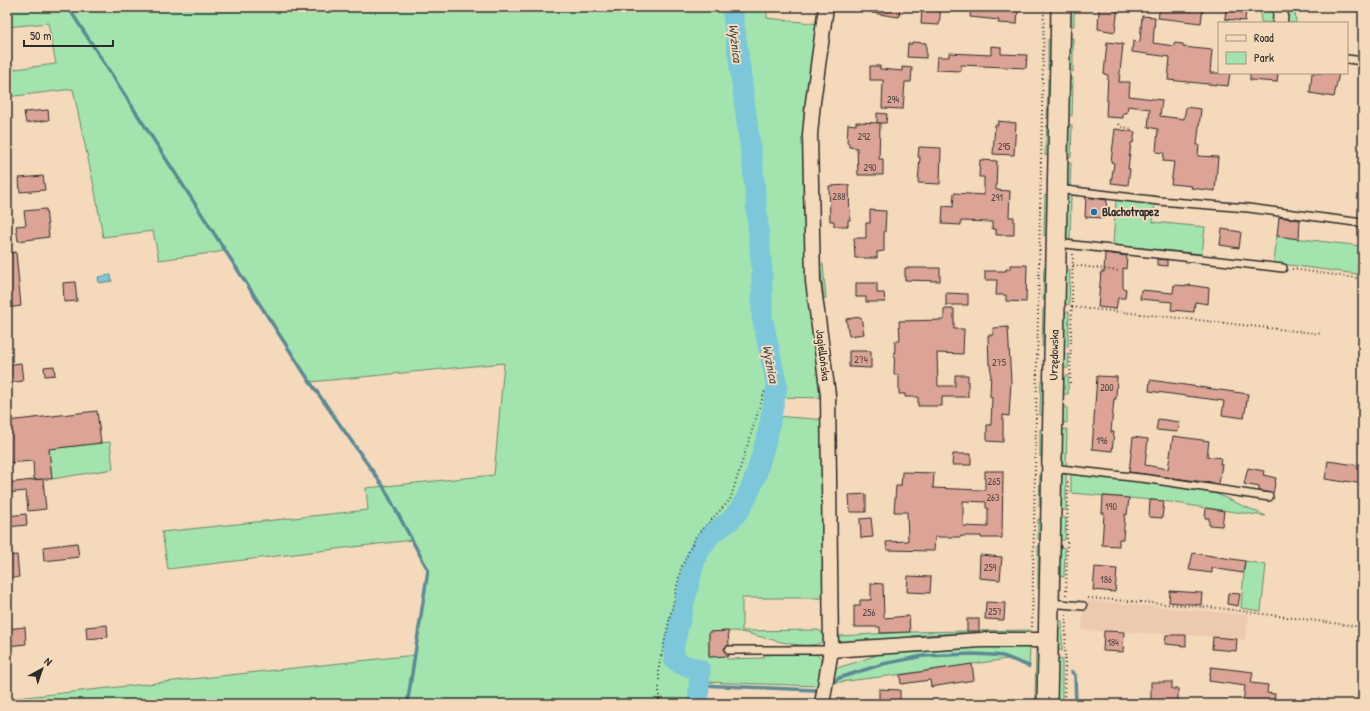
<svg xmlns="http://www.w3.org/2000/svg" width="1370" height="711" font-family="'Patrick Hand',sans-serif">
<rect width="100%" height="100%" fill="#f4d9bb"/>
<filter id="ink" filterUnits="userSpaceOnUse"><feTurbulence type="fractalNoise" baseFrequency=".025" numOctaves="2"/><feDisplacementMap in="SourceGraphic" scale="8" xChannelSelector="R" yChannelSelector="G"/><feConvolveMatrix kernelMatrix="1 2 1 2 8 2 1 2 1" color-interpolation-filters="sRGB"/></filter>
<g filter="url(#ink)">
<polygon fill="#edc9b0" points="1083,600 1249,615 1245,640 1191,635 1082,630"/>
<g fill="#a3e4ae" stroke="#67886c">
<path d="M7,7h760v11l52,6 -12,95 18,279 -47,-1 -3,19 52,4v178h-85v33l76,-1 7,4 -1,7c-19,13 -68,-8 -90,-10 -8,0 -17,1 -25,1v25l17,-1 1,3 36,-1 1,-3 45,-2 7,1 7,7 -2,25 -117,-4 -2,22h-167l-63,-2 -19,2h-446v-5l408,-44 13,-85 -16,-30 -244,29 -6,-37 206,-22 -2,-22 128,-13 10,-112 -194,19 -84,-131 -67,9 -6,-29 -50,6 -8,-46 -22,-102 -66,8v-27l49,-6 -8,-41 -41,4z"/>
<polygon points="1070,7 1074,7 1074,26 1069,25"/>
<polygon points="1260,7 1278,7 1276,23 1261,22"/>
<polygon points="1287,11 1295,11 1296,23 1285,23"/>
<polygon points="1071,38 1073,38 1073,72 1069,69 1069,40"/>
<polygon points="1048,39 1051,41 1050,68 1048,70"/>
<polygon points="1048,78 1050,80 1049,117 1047,119"/>
<polygon points="1071,78 1073,78 1072,116 1068,114 1069,79"/>
<polygon points="1047,125 1049,128 1048,154 1045,156"/>
<polygon points="1069,125 1072,125 1071,157 1067,157 1067,126"/>
<polygon points="1068,163 1071,163 1070,187 1066,185"/>
<polygon points="1067,194 1071,195 1070,240 1066,239 1065,237 1065,197"/>
<polygon points="1045,195 1048,196 1047,235 1044,236"/>
<polygon points="1116,199 1155,203 1153,222 1205,227 1202,254 1113,245"/>
<polygon points="1277,236 1361,246 1357,274 1274,263"/>
<polygon points="823,264 826,298 824,298 820,265"/>
<polygon points="1045,267 1047,269 1046,299 1044,300 1043,300 1044,268"/>
<polygon points="1068,270 1070,270 1069,305 1063,303 1064,271"/>
<polygon points="1044,308 1046,310 1045,345 1042,347 1043,309"/>
<polygon points="1064,312 1069,312 1068,348 1063,347"/>
<polygon points="1063,354 1069,354 1068,368 1063,368"/>
<polygon points="1063,376 1068,376 1068,394 1062,394"/>
<polygon points="1041,381 1044,383 1043,415 1040,415"/>
<polygon points="1062,407 1067,407 1067,423 1062,422"/>
<polygon points="1040,429 1043,430 1043,456 1040,457"/>
<polygon points="1067,429 1066,466 1061,466 1062,430"/>
<polygon points="110,442 113,469 52,479 49,449"/>
<polygon points="1040,472 1043,473 1042,505 1039,507"/>
<polygon points="1071,473 1192,488 1212,492 1266,516 1206,508 1164,501 1071,493"/>
<polygon points="1061,474 1066,474 1066,510 1060,510"/>
<polygon points="1060,518 1066,518 1065,540 1060,540"/>
<polygon points="1038,519 1042,520 1041,538 1040,540 1038,539"/>
<polygon points="1038,546 1041,546 1040,589 1038,589"/>
<polygon points="1060,547 1065,548 1064,577 1059,576"/>
<polygon points="1245,561 1266,565 1261,611 1241,608"/>
<polygon points="837,611 839,636 910,632 1030,630 1030,635 839,643 836,639"/>
<polygon points="1058,621 1062,621 1062,651 1058,649"/>
<polygon points="986,643 1030,645 1029,668 1020,663 1007,659 912,673 831,683 834,669 860,661 885,652"/>
<polygon points="1036,648 1040,655 1039,704 1035,704"/>
<polygon points="1062,658 1062,704 1057,704 1057,661 1058,659"/>
</g>
<polygon fill="#7bc8da" stroke="#5b8994" points="111,275 112,281 99,283 98,277"/>
<g fill="none" stroke-linecap="round" stroke-linejoin="round">
<g stroke="#5b8994" stroke-width="3.5">
<polyline points="68,7 310,382 383,486 428,570 408,699"/>
<polyline points="913,637 963,634"/>
<polyline points="1072,672 1075,675 1076,704"/>
<polyline points="831,683 839,678 883,664 923,656 973,654 992,655 1003,656 1029,666"/>
<polyline points="699,685 815,690 821,689"/>
</g>
<polyline stroke="#7bc8da" stroke-width="21" points="698,704 700,670 681,664 674,659 674,644 694,563 699,551 710,535 731,520 740,509 747,497 756,475 767,437 777,386 762,317 762,271 753,168 732,7"/>
</g>
<g fill="#dca397" stroke="#2b2b2b" fill-rule="evenodd">
<polygon points="872,7 900,7 899,17 872,13"/>
<polygon points="922,7 941,7 939,25 921,24"/>
<polygon points="971,7 1018,8 1017,24 998,23 999,20 970,17"/>
<polygon points="1099,7 1118,7 1115,32 1098,29"/>
<polygon points="1192,7 1203,7 1201,23 1158,18 1160,8 1192,11"/>
<polygon points="1226,7 1246,7 1245,21 1225,19"/>
<polygon points="1142,16 1155,17 1153,43 1174,46 1174,43 1183,44 1183,47 1212,50 1210,73 1230,73 1228,86 1168,80 1170,57 1132,52 1133,41 1140,42"/>
<polygon points="912,42 926,43 926,58 907,57 908,44 912,44"/>
<polygon points="1107,42 1123,44 1119,82 1130,82 1129,96 1162,100 1160,116 1184,119 1186,107 1201,109 1197,145 1199,145 1198,156 1218,157 1215,191 1191,188 1192,186 1171,184 1174,162 1163,161 1164,153 1156,152 1158,129 1148,127 1150,109 1128,106 1127,113 1123,113 1123,118 1106,117 1108,75 1104,74"/>
<polygon points="991,46 1001,47 1001,54 1027,55 1026,68 961,65 961,71 936,70 937,57 949,57 949,53 991,55"/>
<polygon points="870,66 880,66 880,69 902,71 902,67 912,68 911,82 905,82 903,109 882,108 883,80 870,80"/>
<polygon points="1250,73 1278,73 1277,82 1250,80"/>
<polygon points="1312,73 1339,73 1334,97 1310,93"/>
<polygon points="48,110 49,120 26,123 24,112"/>
<polygon points="877,113 887,114 886,123 877,123"/>
<polygon points="998,121 1016,123 1014,155 993,154 995,125 998,125"/>
<polygon points="856,122 880,123 879,159 883,159 883,175 858,175 857,148 849,147 849,143 847,143 848,124 856,125"/>
<polygon points="1115,129 1135,132 1133,143 1131,143 1128,169 1130,169 1128,185 1111,183 1114,163 1111,162"/>
<polygon points="919,147 941,148 940,184 918,183 920,157 918,157"/>
<polygon points="980,160 997,161 996,190 1010,191 1009,217 1014,217 1014,235 996,235 996,229 992,229 992,222 961,221 961,225 942,224 943,206 953,207 954,193 984,195 984,177 979,177"/>
<polygon points="43,176 45,190 20,192 19,178"/>
<polygon points="849,185 850,220 848,220 848,226 834,226 834,221 830,221 829,186"/>
<polygon points="1086,197 1107,200 1105,218 1085,217"/>
<polygon points="46,209 49,237 18,241 16,226 26,225 24,211"/>
<polygon points="870,210 886,211 885,232 884,232 884,251 877,252 877,258 855,258 854,238 866,238 866,223 870,223"/>
<polygon points="1279,217 1300,220 1299,239 1277,236"/>
<polygon points="1222,229 1241,232 1239,248 1220,245"/>
<polygon points="16,252 21,306 7,308 7,254"/>
<polygon points="1105,253 1127,256 1126,269 1123,268 1123,288 1126,289 1125,298 1118,298 1116,309 1098,307 1101,272 1104,272"/>
<polygon points="1157,259 1167,260 1167,266 1157,265"/>
<polygon points="1010,265 1027,265 1026,302 1006,301 1006,295 996,295 997,280 985,280 985,271 1006,271 1006,269 1010,269"/>
<polygon points="905,268 940,268 940,281 905,280"/>
<polygon points="75,282 77,301 64,302 63,283"/>
<polygon points="856,283 877,283 877,293 884,293 885,302 866,302 866,297 856,297"/>
<polygon points="1174,285 1189,286 1189,285 1209,288 1208,304 1195,302 1194,312 1171,310 1172,302 1140,299 1141,290 1173,293"/>
<polygon points="946,293 968,294 968,305 946,305"/>
<polygon points="944,309 954,309 954,329 964,329 963,354 937,353 938,386 955,386 955,375 968,375 968,397 942,397 942,406 918,406 918,397 905,397 905,394 899,394 899,375 894,375 895,341 900,341 899,321 944,320"/>
<polygon points="861,317 864,334 849,336 846,319"/>
<polygon points="1008,327 1011,382 1009,416 1003,415 1003,442 987,441 987,425 991,425 992,397 990,397 991,371 990,365 989,365 988,335 993,335 993,328"/>
<polygon points="849,351 871,351 871,368 849,367"/>
<polygon points="21,363 23,381 7,383 7,365"/>
<polygon points="54,366 55,375 45,376 44,367"/>
<polygon points="1097,376 1117,377 1116,399 1114,399 1111,432 1114,432 1112,451 1092,449"/>
<polygon points="1150,380 1248,394 1244,418 1222,415 1224,401 1149,391"/>
<polygon points="97,411 101,443 49,449 52,479 43,479 46,509 28,511 26,491 7,493 7,483 42,479 34,480 33,461 7,463 7,421"/>
<polygon points="1158,419 1180,422 1178,432 1156,430"/>
<polygon points="1173,436 1209,441 1207,456 1221,458 1220,464 1222,464 1219,484 1129,472 1133,437 1148,439 1145,465 1168,469"/>
<polygon points="953,454 971,454 971,465 952,465"/>
<polygon points="1328,461 1363,466 1363,484 1345,481 1345,482 1325,479"/>
<polygon points="1248,468 1264,471 1263,475 1276,478 1273,494 1259,490 1259,487 1244,484"/>
<path d="M985,471h18l-1,67h-21v-2h-20v1h-26l-1,14 -47,-1 -1,-8 22,-1 -1,-29h-13l2,-26h5l1,-14 32,1 -1,15 47,2h5zM963,501l23,1v6h2v19l-25,-1z"/>
<polygon points="866,494 866,512 850,512 849,495"/>
<polygon points="1103,496 1129,498 1127,515 1125,514 1123,539 1119,539 1119,546 1102,545 1104,513 1102,513"/>
<polygon points="1150,500 1164,501 1162,518 1149,517"/>
<polygon points="1206,508 1224,511 1222,526 1209,525 1209,518 1205,518"/>
<polygon points="26,514 27,525 7,527 7,516"/>
<polygon points="871,518 873,537 861,538 860,519"/>
<polygon points="77,543 79,557 44,561 43,547"/>
<polygon points="1193,553 1245,561 1243,573 1212,568 1212,573 1189,570"/>
<polygon points="17,555 19,577 7,579 7,556"/>
<polygon points="980,555 1002,557 1000,580 979,578"/>
<polygon points="1095,567 1117,569 1115,592 1093,590"/>
<polygon points="908,576 931,577 930,593 907,592"/>
<polygon points="871,583 883,584 884,618 909,616 910,632 880,633 880,627 854,627 854,606 860,606 860,600 871,600"/>
<polygon points="1170,591 1202,593 1201,605 1169,602"/>
<polygon points="1228,593 1240,594 1238,606 1227,604"/>
<polygon points="986,602 1005,603 1004,620 985,619"/>
<rect x="967" y="619" width="12" height="12"/>
<polygon points="107,625 108,637 87,639 86,627"/>
<polygon points="25,627 26,644 7,646 7,629"/>
<polygon points="728,631 729,645 725,647 724,650 729,656 709,657 709,632"/>
<polygon points="1104,631 1124,632 1123,652 1103,651"/>
<polygon points="1166,635 1186,635 1186,646 1165,644"/>
<polygon points="1213,637 1237,639 1236,651 1212,649"/>
<polygon points="972,664 974,680 931,687 930,680 901,684 900,675"/>
<polygon points="1211,667 1253,672 1251,683 1268,685 1267,693 1275,694 1274,704 1243,704 1245,686 1209,681"/>
<polygon points="1151,682 1172,682 1172,689 1178,689 1178,704 1151,704"/>
<polygon points="879,689 900,690 900,704 879,704"/>
</g>
<g fill="none" stroke-linecap="round" stroke-linejoin="round">
<defs>
<g id="lane">
<polyline points="1347,59 1363,61"/>
<polyline points="1057,189 1159,201 1248,208 1363,223"/>
<polyline points="1056,243 1283,268"/>
<polyline points="1052,468 1149,479 1269,497"/>
<polyline points="1049,603 1083,606"/>
<polyline points="729,650 831,650"/>
</g>
<g id="street">
<polyline points="1280,23 1281,7"/>
<polyline points="831,650 981,640 1049,640"/>
<polyline points="822,704 831,650 828,395 813,281 810,135 813,102 826,7"/>
</g>
<g id="secondary">
<path id="s1" d="M1047,704l14,-697"/>
</g>
</defs>
<use href="#lane" stroke="#2b2b2b" stroke-width="10"/>
<use href="#street" stroke="#2b2b2b" stroke-width="17"/>
<use href="#secondary" stroke="#2b2b2b" stroke-width="22"/>
<g stroke="#2b2b2b" stroke-width="2" stroke-dasharray="1 3" stroke-linecap="butt">
<polyline points="1119,124 1122,127 1132,129"/>
<polyline points="1073,265 1119,271"/>
<polyline points="1292,269 1363,279"/>
<polyline points="1072,307 1180,318 1322,334"/>
<polyline points="1070,383 1073,253"/>
<polyline points="1066,595 1068,479"/>
<polyline points="1088,598 1218,608 1363,627"/>
<polyline points="1032,627 1044,7"/>
<polyline points="659,704 659,666 681,568 696,536 730,500 765,390"/>
<polyline points="1064,704 1066,613"/>
</g>
<use href="#lane" stroke="#f4d9bb" stroke-width="7"/>
<use href="#street" stroke="#f4d9bb" stroke-width="14"/>
<use href="#secondary" stroke="#f4d9bb" stroke-width="19"/>
</g>
</g>
<circle fill="#1f6fb2" stroke="#f4d9bb" stroke-width="1.5" cx="1094" cy="212" r="4"/>
<g text-anchor="middle" stroke-width="4" stroke-linejoin="round" paint-order="stroke">
<g font-size="10" fill="#574946">
<text x="893" y="103">294</text>
<text x="864" y="140">292</text>
<text x="1004" y="150">295</text>
<text x="870" y="171">290</text>
<text x="839" y="200">288</text>
<text x="997" y="201">291</text>
<text x="861" y="363">274</text>
<text x="999" y="366">275</text>
<text x="1107" y="391">200</text>
<text x="1102" y="444">196</text>
<text x="994" y="485">265</text>
<text x="993" y="501">263</text>
<text x="1111" y="510">190</text>
<text x="990" y="571">259</text>
<text x="1106" y="583">186</text>
<text x="995" y="615">257</text>
<text x="869" y="616">256</text>
<text x="1113" y="646">184</text>
</g>
<g font-size="12" font-weight="bold" fill="#2b2b2b" stroke="#f4d9bb" text-anchor="start">
<text x="1102" y="216">Blachotrapez</text>
</g>
<g font-size="12" fill="#2b2b2b" stroke="#f4d9bb">
<text transform="translate(823 355) rotate(83)" y="4">Jagiellońska</text>
<text dy="4" stroke="none"><textPath href="#s1" startOffset="349">Urzędowska</textPath></text>
</g>
<g font-size="13" font-style="italic" fill="#3b4a4e" stroke="#f4d9bb">
<text transform="translate(736 43) rotate(83)" y="5">Wyżnica</text>
<text transform="translate(771 364) rotate(79)" y="5">Wyżnica</text>
</g>
</g>
<rect width="1370" height="711" fill="none" stroke="#f4d9bb" stroke-width="24"/>
<rect x="12" y="12" width="1346" height="687" fill="none" stroke="#2b2b2b" stroke-width="1.5" filter="url(#ink)"/>
<rect x="1218" y="22" width="130" height="52" fill="#f4d9bb" stroke="#a49381"/>
<rect x="1226" y="35" width="20" height="6" fill="#f4d9bb" stroke="#a49381"/>
<text x="1254" y="42" font-size="12" fill="#2b2b2b">Road</text>
<rect x="1226" y="52" width="20" height="12" fill="#a3e4ae" stroke="#a49381"/>
<text x="1254" y="62" font-size="12" fill="#2b2b2b">Park</text>
<g transform="translate(42 669) rotate(40)" stroke="#f4d9bb" stroke-width="3" paint-order="stroke">
<path d="M0-3L7 15L0 10L-7 15Z" fill="#2b2b2b"/>
<text y="-6" font-size="11" font-weight="bold" text-anchor="middle" fill="#2b2b2b">N</text>
</g>
<path d="M24 40v6h89v-6" fill="none" stroke="#2b2b2b" stroke-width="2"/>
<text x="30" y="40" font-size="12" fill="#2b2b2b" stroke="#f4d9bb" stroke-width="3" paint-order="stroke">50 m</text>
</svg>
